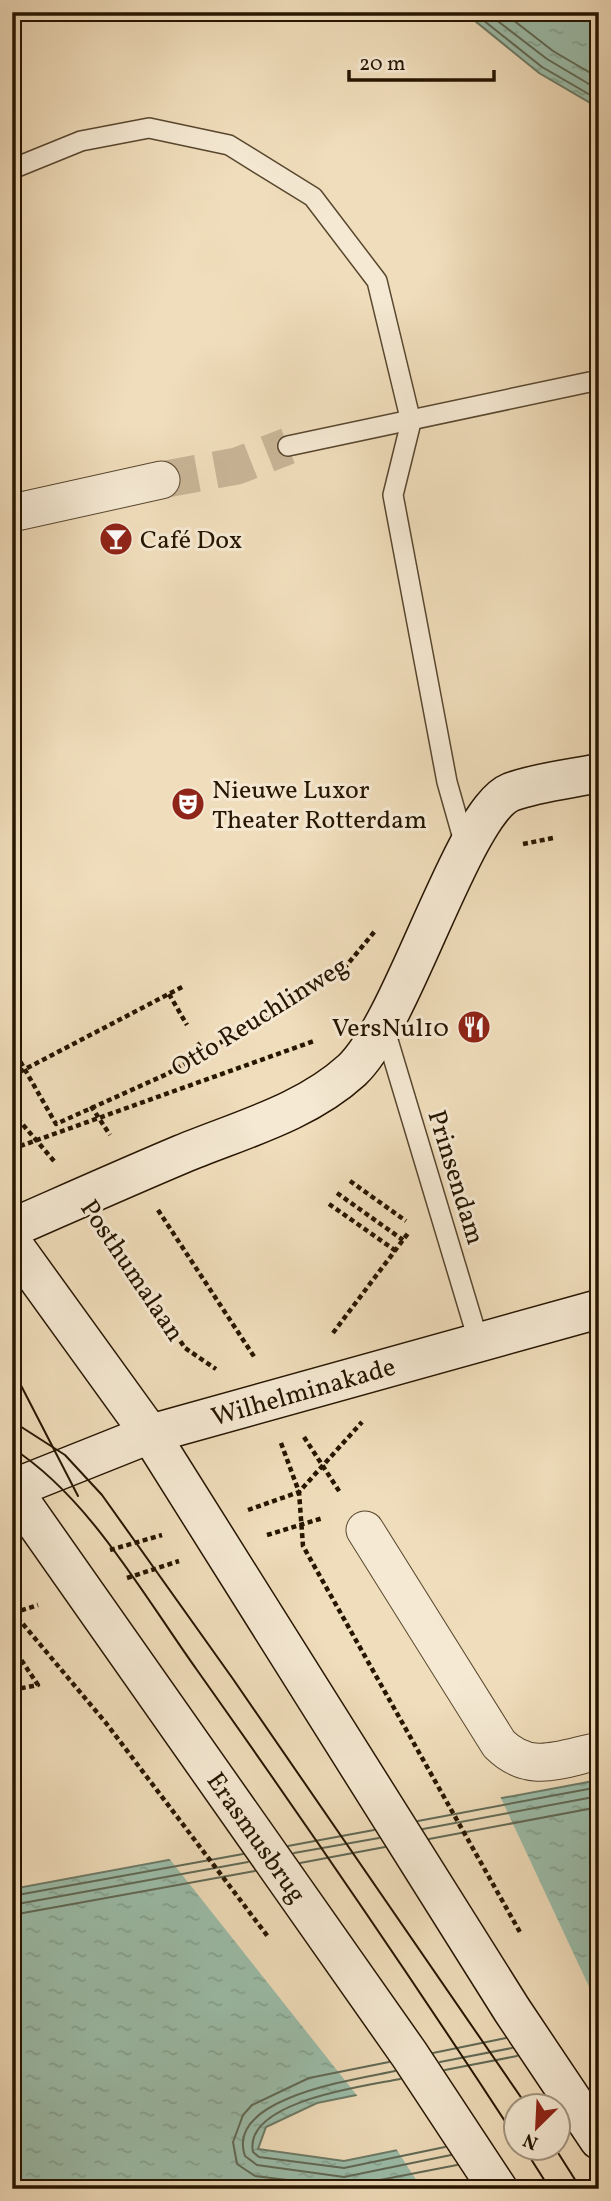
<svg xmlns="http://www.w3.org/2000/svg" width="611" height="2201" font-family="Vollkorn,serif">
<defs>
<pattern id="water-ripples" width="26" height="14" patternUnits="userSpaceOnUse" patternTransform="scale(1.75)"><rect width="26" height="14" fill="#9bbdaa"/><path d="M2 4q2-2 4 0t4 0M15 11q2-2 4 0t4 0" fill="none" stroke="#85a290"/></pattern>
</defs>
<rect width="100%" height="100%" fill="#f0ddbb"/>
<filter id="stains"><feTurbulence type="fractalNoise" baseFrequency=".00286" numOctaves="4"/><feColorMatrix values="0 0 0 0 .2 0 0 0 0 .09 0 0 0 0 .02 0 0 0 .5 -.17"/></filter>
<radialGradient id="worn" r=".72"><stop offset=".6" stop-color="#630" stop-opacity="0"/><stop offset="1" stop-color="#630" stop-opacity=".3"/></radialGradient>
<g fill="url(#water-ripples)" stroke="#6c7a66" stroke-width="2">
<polygon points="464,12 599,12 599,108 539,73"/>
<polygon points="599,1780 599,2046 317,2103 266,2127 258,2149 344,2161 516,2126 516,2148 558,2148 599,2189 12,2189 12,1889"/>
</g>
<g fill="#f0ddbb">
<polygon points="500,1796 599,2008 599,2050 359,2098 168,1857"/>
<polygon points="599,2106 599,2189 422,2189 395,2147 516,2122 516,2148 558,2148 558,2114"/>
</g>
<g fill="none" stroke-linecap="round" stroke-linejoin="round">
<g stroke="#606955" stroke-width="2">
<polyline points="473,12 542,67 599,100"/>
<polyline points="486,12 547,59 599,90"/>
<polyline points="503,12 553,51 599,78"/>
<polyline points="418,1821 599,1787"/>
<polyline points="423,1829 599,1796"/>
<polyline points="429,1839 599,1807"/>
<polyline points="288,1846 374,1830"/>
<polyline points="294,1853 379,1838"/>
<polyline points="300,1863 385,1847"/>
<polyline points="12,1896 243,1854"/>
<polyline points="12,1905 248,1862"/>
<polyline points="12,1915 255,1871"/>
<polyline points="433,2053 506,2038"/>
<polyline points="389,2062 309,2078 252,2105 243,2115 233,2142 237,2164 255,2176 344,2187 457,2165"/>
<polyline points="440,2062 512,2048"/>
<polyline points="445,2070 517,2056"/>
<path d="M395,2071c-36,8 -171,26 -150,85l12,9 87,12 107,-22"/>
<path d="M400,2079c-34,7 -157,22 -147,73l6,5 85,11 101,-21"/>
</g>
<polyline stroke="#c8b596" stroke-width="37" stroke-dasharray="37 18" stroke-linecap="butt" points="161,480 237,466 288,446"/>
<defs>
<g id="lane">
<polyline points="12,169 81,141 149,128 229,145 313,197 377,281 411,422 393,495 447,782 466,849"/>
<polyline points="288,446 599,380"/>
<polyline points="384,1027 479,1343"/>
</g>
<g id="street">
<polyline points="12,513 161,480"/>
<path d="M365,1530l134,214c31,31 61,15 100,7"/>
</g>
<g id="secondary">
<path d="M12,1228c57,-25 113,-50 170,-74 58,-24 123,-41 170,-84 52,-49 111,-259 159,-278 27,-10 60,-13 88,-19"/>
<polyline points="12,1243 150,1434 512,2010 599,2140"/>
<polyline points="12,1489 409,2054 498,2189"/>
<polyline points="12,1489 150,1434 599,1309"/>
</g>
</defs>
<use href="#lane" stroke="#58472f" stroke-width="22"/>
<use href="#street" stroke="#58472f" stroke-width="39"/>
<use href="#secondary" stroke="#261500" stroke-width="41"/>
<g stroke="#261500" stroke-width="4.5" stroke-dasharray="5 3.5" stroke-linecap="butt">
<polyline points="523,844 553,838"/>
<polyline points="169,994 187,1025"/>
<polyline points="197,1043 204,1052"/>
<polyline points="12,1047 56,1124 167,1074 342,971 375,931"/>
<polyline points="12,1076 184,986"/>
<polyline points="91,1106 110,1135"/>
<polyline points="12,1112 54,1161"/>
<polyline points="12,1149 314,1041"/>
<polyline points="350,1181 406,1221"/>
<polyline points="337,1193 403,1240"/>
<polyline points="329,1204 396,1251"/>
<polyline points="158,1210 255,1358"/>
<polyline points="110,1235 185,1348 216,1369"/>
<polyline points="333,1333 409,1232"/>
<polyline points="304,1437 341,1494"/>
<polyline points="281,1443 299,1492 303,1546 521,1934"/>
<polyline points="248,1510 299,1492 362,1422"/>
<polyline points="267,1535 323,1518"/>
<polyline points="110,1550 162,1535"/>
<polyline points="127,1578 179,1561"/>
<polyline points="12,1611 106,1723 269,1938"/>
<polyline points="13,1613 38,1605"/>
<polyline points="12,1646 38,1685 12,1690"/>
</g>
<use href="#lane" stroke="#f5e9d3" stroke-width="19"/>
<use href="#street" stroke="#f5e9d3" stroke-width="37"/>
<use href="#secondary" stroke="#f5e9d3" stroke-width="38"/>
<g stroke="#261500" stroke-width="2">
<polyline points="12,1368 78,1496"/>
<polyline points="12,1421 65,1455 102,1495 233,1679 527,2106"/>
<path d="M12,1448c77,49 132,148 185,222 109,154 216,310 319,468"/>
<polyline points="524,2148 550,2189"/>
<polyline points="555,2148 581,2189"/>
</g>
</g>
<defs>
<symbol id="bar-disc" viewBox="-11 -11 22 22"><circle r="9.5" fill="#8f2418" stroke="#f5e9d3"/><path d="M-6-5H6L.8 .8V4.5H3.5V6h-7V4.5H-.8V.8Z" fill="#fff"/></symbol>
<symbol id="theatre-disc" viewBox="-11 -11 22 22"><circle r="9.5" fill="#8f2418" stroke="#f5e9d3"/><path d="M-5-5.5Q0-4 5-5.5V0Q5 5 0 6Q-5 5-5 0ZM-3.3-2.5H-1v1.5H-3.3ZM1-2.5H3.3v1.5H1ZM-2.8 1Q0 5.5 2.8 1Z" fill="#fff"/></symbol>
<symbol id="restaurant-disc" viewBox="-11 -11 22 22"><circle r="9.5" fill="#8f2418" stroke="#f5e9d3"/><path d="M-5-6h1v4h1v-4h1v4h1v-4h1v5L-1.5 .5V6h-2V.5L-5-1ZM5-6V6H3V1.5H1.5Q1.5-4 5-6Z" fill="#fff"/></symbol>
</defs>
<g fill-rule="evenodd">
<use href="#bar-disc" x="97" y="520" width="38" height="38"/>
<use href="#theatre-disc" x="169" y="785" width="38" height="38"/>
<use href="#restaurant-disc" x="455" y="1008" width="38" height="38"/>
</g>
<g text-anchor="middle" stroke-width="6" stroke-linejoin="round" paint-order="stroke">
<g font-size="26" fill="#261500" stroke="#f5e9d3" text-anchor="start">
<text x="140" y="548">Café Dox</text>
<text x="212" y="798">Nieuwe Luxor<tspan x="212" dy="30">Theater Rotterdam</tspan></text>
<text x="449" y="1036" text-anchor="end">VersNul10</text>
</g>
<g font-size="26" fill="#261500" stroke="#f5e9d3">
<text transform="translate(259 1016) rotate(-32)" y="9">Otto Reuchlinweg</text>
<text transform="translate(457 1177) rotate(73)" y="9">Prinsendam</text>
<text transform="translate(133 1270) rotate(56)" y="9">Posthumalaan</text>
<text transform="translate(303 1391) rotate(-16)" y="9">Wilhelminakade</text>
<text transform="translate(257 1837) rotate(55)" y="9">Erasmusbrug</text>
</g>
</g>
<rect width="611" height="2201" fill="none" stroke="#f0ddbb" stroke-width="42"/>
<rect x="14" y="14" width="583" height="2173" fill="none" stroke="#261500" stroke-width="3.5"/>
<rect x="21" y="21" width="569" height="2159" fill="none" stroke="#261500" stroke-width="2"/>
<g transform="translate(537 2127) rotate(204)"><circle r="33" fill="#f5e9d3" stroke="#a2947f" stroke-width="2"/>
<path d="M0-5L12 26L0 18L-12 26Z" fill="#8f2418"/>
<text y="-10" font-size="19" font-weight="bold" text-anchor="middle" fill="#261500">N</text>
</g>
<path d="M349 70v10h145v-10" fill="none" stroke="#261500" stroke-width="3.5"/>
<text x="359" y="70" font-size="21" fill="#261500" stroke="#f5e9d3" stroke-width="5" paint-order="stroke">20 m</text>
<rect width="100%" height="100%" filter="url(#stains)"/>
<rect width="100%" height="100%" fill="url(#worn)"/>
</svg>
